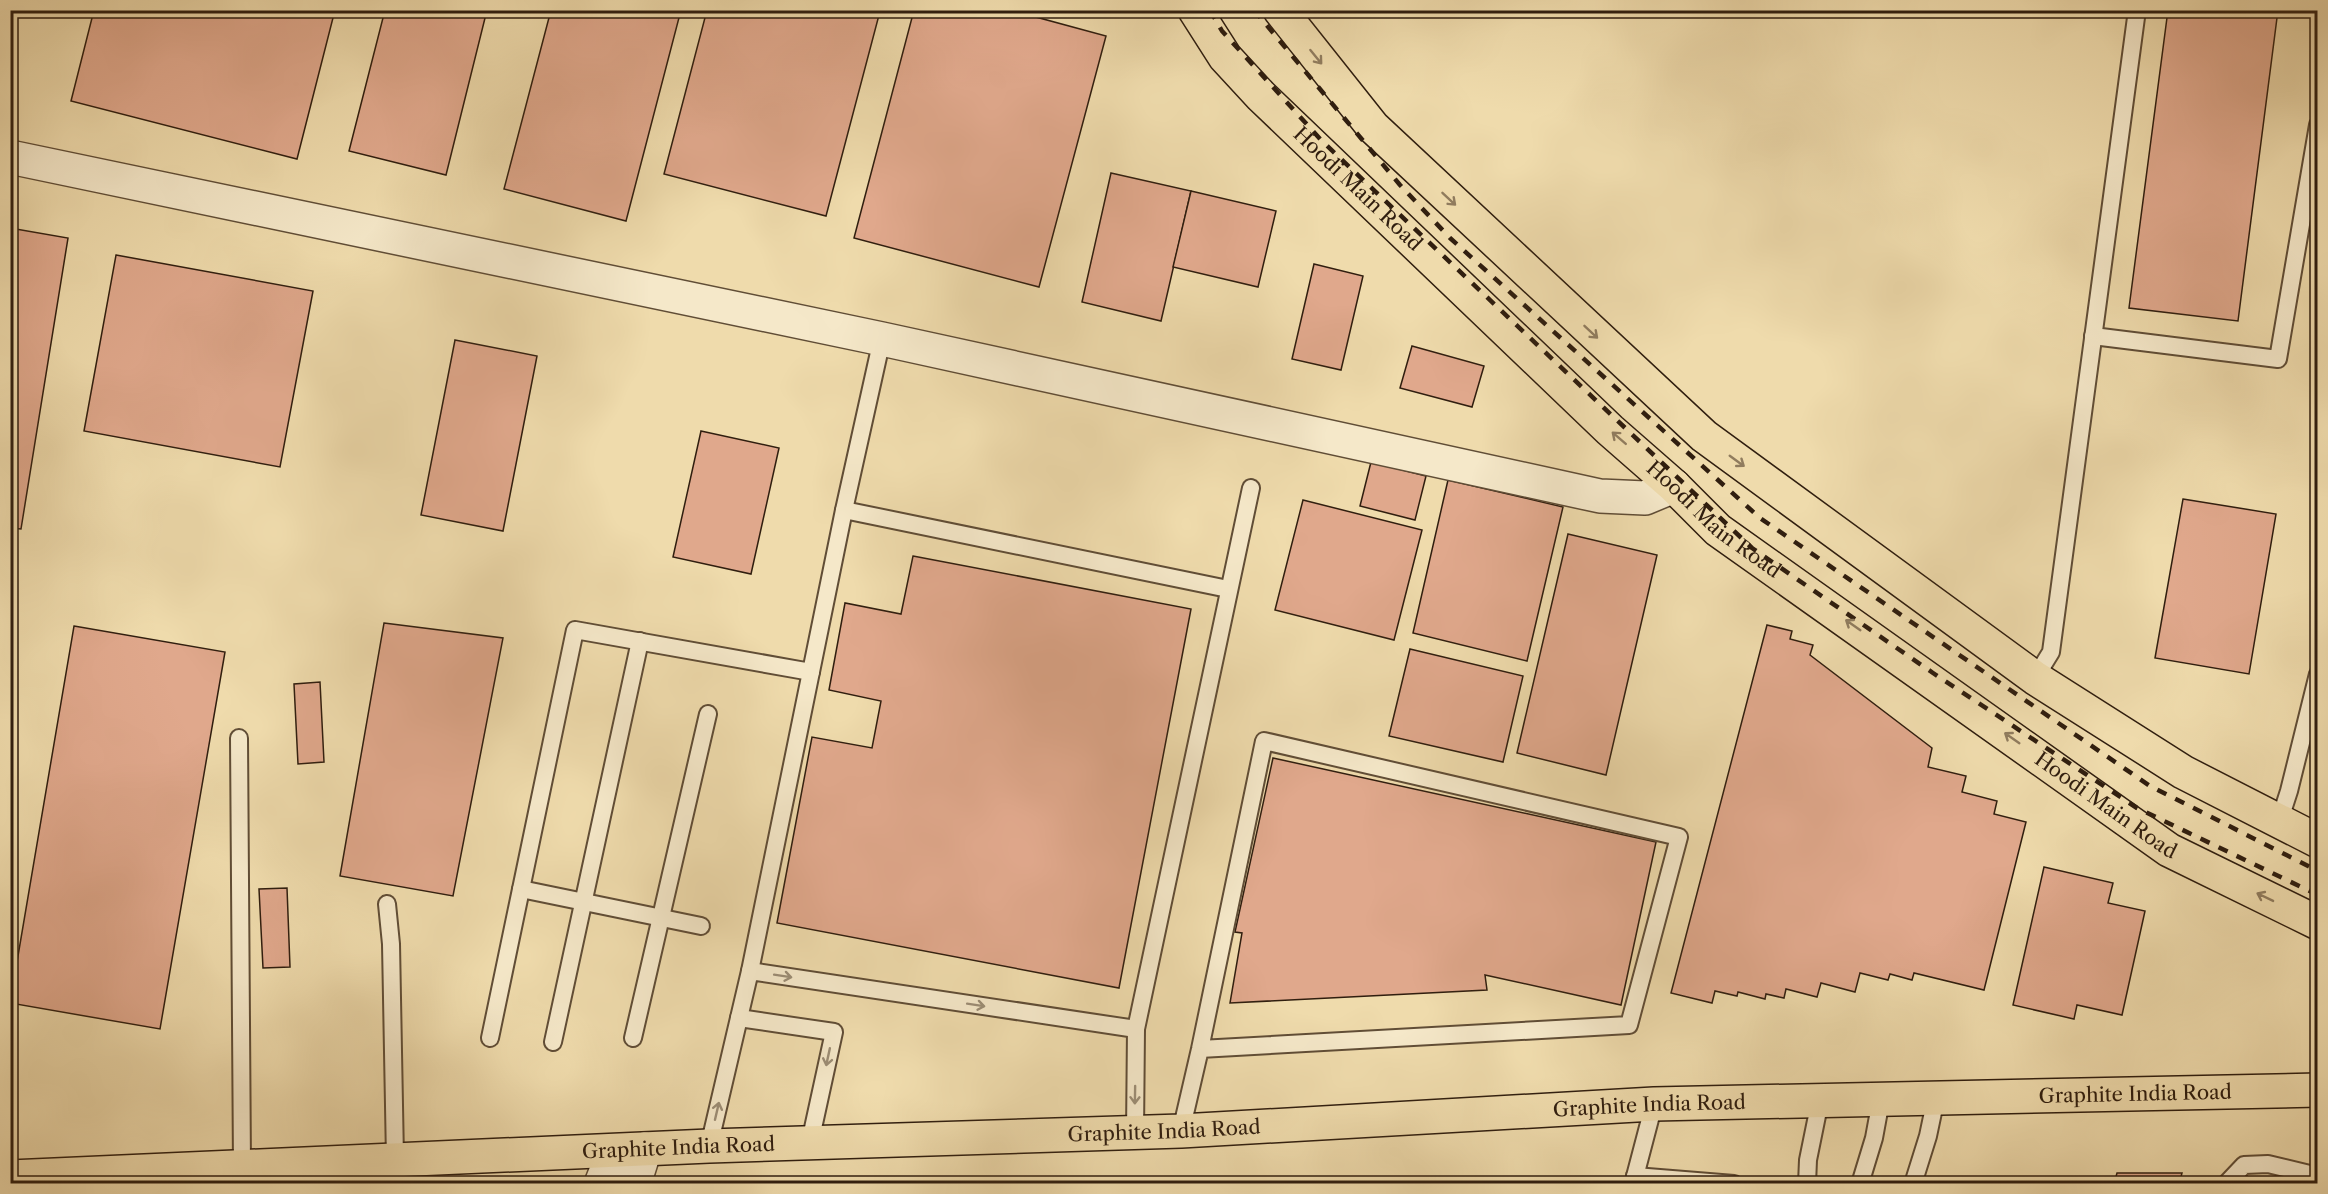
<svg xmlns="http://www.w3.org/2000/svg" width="2328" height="1194" font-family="'Libre Caslon Text',serif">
<rect width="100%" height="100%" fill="#efdbac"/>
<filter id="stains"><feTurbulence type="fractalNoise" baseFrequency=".00333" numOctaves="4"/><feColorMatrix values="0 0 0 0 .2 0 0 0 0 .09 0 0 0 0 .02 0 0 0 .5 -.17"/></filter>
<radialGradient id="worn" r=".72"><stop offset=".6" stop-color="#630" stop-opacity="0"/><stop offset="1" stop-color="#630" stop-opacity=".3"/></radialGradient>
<g fill="#e0a88c" stroke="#301e0f" stroke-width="1.5">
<polygon points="94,10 335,10 297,159 71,101"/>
<polygon points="385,10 487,10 446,175 349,151"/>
<polygon points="551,10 681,10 626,221 504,189"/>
<polygon points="707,10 862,10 879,15 826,216 664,174"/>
<polygon points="914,10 1010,10 1106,36 1039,287 854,238"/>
<polygon points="2168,10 2278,10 2238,321 2129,308"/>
<polygon points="1111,173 1191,191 1161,321 1082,302"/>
<polygon points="1191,191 1276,211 1258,287 1173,267"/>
<polygon points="10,228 68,238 21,529 10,528"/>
<polygon points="116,255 313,291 280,467 84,431"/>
<polygon points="1314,264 1363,276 1341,370 1292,359"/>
<polygon points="455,340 537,356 503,531 421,515"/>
<polygon points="1412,346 1484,366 1472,407 1400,388"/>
<polygon points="701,431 779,448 751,574 673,557"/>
<polygon points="1371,462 1426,476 1415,520 1360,506"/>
<polygon points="1448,480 1563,507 1527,661 1413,633"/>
<polygon points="2183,499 2276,514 2249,674 2155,658"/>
<polygon points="1303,500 1422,530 1394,640 1275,610"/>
<polygon points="1568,534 1657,555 1606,775 1517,753"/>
<polygon points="913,556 1191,609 1119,988 777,923 812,737 872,748 881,701 829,690 845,603 901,614"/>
<polygon points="384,623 503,638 453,896 340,876"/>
<polygon points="1767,625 1792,631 1790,639 1813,645 1810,655 1932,748 1928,767 1966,776 1962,792 1997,801 1994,814 2026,822 1984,990 1914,973 1912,980 1890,974 1888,980 1860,973 1855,992 1821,983 1817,997 1786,989 1784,998 1766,994 1765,999 1738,992 1737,996 1715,991 1712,1003 1671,993"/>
<polygon points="74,626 225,652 160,1029 10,1003"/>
<polygon points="1410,649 1523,676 1503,762 1389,736"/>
<polygon points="320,682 324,762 298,764 294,684"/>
<polygon points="1273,758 1656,842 1621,1005 1485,975 1487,990 1230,1003 1242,933 1235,932"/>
<polygon points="2044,867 2113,883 2108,903 2145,911 2122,1015 2077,1005 2074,1019 2013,1005"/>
<polygon points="287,888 290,967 263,968 259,889"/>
<polygon points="2117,1173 2182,1173 2179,1184 2114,1184"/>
<polygon points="2246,1177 2270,1184 2244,1184"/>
</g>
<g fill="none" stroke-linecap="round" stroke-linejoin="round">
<defs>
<g id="service">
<polyline points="2093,336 2278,359 2318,125"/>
<polyline points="844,510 1228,589"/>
<polyline points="2035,678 2051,652 2137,10"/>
<polyline points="239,738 242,1166"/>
<polyline points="2279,822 2289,791 2318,674"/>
<polyline points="521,889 701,926"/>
<polyline points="387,904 391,944 395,1159"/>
<polyline points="750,971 844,510 882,339"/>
<polyline points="739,1018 834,1032 810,1142"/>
<polyline points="1136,1029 1251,488"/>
<polyline points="490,1038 575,630 811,672"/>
<polyline points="633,1038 708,714"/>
<polyline points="553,1042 640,641"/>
<polyline points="1181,1131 1200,1049 1264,741 1679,837 1629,1025 1200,1049"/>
<polyline points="709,1146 750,971 1136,1029 1135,1133"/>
<polyline points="1635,1176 1734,1184"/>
<polyline points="1633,1184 1654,1104"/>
<polyline points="1807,1184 1808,1160 1820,1101"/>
<polyline points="1860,1184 1874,1138 1881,1100"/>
<polyline points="1913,1184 1928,1136 1936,1098"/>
<polyline points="2226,1184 2244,1165 2268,1164 2318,1176"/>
</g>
<polyline id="minor" points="10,157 882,339 1600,496 1645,498 1674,486"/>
<g id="tertiary">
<polyline points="601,1184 614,1151"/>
<polyline points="634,1184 645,1149"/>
</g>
<g id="primary">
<path id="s1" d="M1195,10l30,47 36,39 349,334 64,56 44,44 451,320 149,73"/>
<polyline points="1280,10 1373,127 1704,436 2035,678 2183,772 2318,841"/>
<path id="s2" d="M10,1177l699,-31 472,-15 473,-27 664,-14"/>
</g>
</defs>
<use href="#service" stroke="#604d36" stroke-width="20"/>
<use href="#minor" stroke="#604d36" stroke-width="36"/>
<use href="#tertiary" stroke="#604d36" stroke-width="36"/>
<use href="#primary" stroke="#301e0f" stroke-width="36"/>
<use href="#service" stroke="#f5e8c9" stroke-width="16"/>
<use href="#minor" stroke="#f5e8c9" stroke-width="33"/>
<use href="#tertiary" stroke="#f5e8c9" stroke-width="33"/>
<use href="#primary" stroke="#efdbac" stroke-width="33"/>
<g stroke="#301e0f" stroke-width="4.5" stroke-dasharray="10 10" stroke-linecap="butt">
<polyline points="1210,10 1222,31 1322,141 1752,548 1933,673 2137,808 2318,895"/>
<polyline points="1254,10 1400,185 1450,238 1760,518 2150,786 2318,871"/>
</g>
</g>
<defs><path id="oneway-shaft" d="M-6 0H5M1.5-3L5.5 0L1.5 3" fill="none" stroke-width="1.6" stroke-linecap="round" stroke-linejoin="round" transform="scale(1.5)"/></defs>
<g stroke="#907c5e">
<use href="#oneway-shaft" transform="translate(1316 57) rotate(51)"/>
<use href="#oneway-shaft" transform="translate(1449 199) rotate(43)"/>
<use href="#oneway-shaft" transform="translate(1591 332) rotate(43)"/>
<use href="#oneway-shaft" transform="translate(1619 438) rotate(-139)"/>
<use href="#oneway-shaft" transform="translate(1737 461) rotate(36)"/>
<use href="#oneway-shaft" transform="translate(1853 625) rotate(-145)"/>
<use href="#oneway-shaft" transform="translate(2012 738) rotate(-145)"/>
<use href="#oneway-shaft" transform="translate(2265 897) rotate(-154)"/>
</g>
<g stroke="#9c8d75">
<use href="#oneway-shaft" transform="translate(783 976) rotate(9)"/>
<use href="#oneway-shaft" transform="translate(976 1005) rotate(9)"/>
<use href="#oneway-shaft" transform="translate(828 1057) rotate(102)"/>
<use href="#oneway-shaft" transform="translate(1135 1095) rotate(91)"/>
<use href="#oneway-shaft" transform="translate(717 1111) rotate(-77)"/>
</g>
<g text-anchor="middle" stroke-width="4.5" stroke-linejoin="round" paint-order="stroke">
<g font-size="20" fill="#301e0f" stroke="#f5e8c9">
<text dy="7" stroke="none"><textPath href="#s1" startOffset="243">Hoodi Main Road</textPath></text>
<text dy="7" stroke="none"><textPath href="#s1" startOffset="729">Hoodi Main Road</textPath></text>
<text dy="7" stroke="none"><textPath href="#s1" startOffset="1215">Hoodi Main Road</textPath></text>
<text dy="7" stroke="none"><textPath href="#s2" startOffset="2127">Graphite India Road</textPath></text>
<text dy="7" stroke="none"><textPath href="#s2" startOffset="1641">Graphite India Road</textPath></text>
<text dy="7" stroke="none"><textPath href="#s2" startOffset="1155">Graphite India Road</textPath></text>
<text dy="7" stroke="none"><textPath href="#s2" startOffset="669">Graphite India Road</textPath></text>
</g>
</g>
<rect width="2328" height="1194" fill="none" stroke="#efdbac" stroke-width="36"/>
<rect x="12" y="12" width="2304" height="1170" fill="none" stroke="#301e0f" stroke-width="3"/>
<rect x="18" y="18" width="2292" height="1158" fill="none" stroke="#301e0f" stroke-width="1.5"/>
<rect width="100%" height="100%" filter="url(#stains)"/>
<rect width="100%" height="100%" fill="url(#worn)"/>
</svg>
